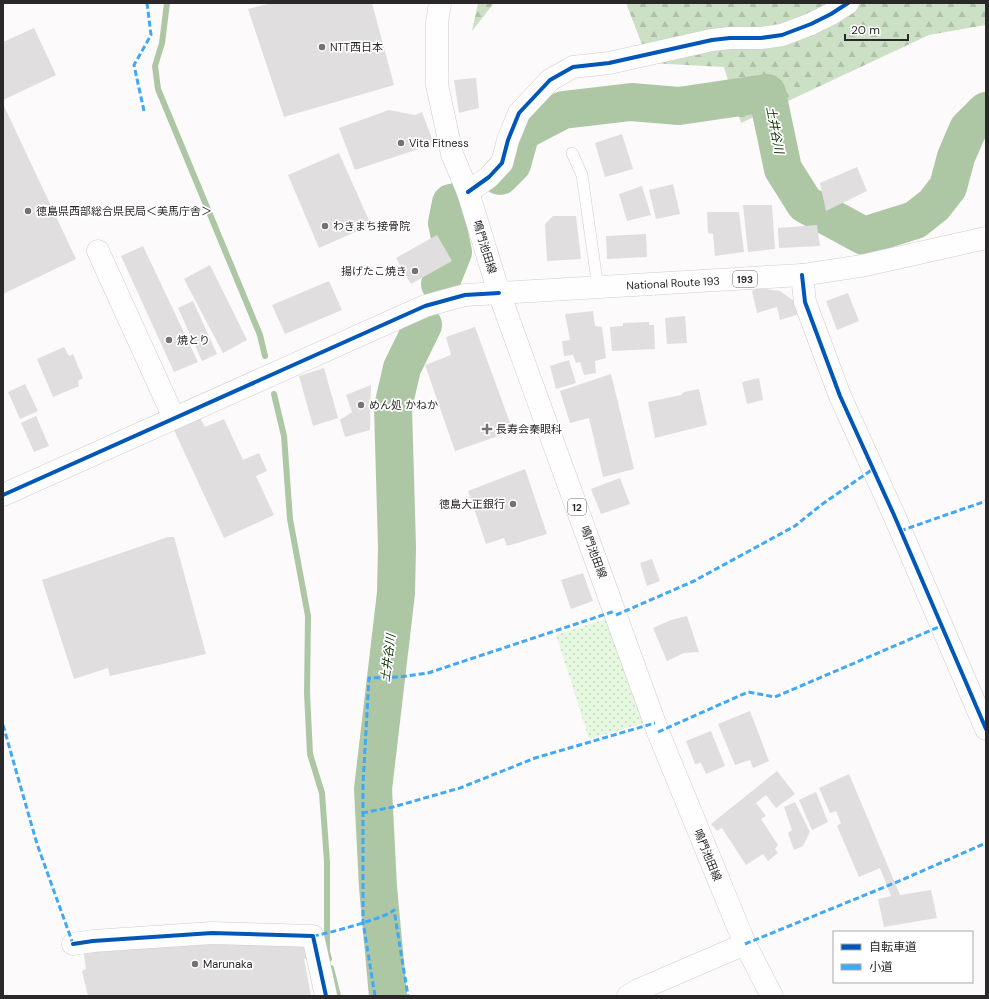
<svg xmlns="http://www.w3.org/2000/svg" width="989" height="999" font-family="'DM Sans','Noto Sans JP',sans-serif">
<defs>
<pattern id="grass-dots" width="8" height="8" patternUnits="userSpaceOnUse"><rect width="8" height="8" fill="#e6f9e0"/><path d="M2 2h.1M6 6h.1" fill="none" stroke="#c5d5c0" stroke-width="1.8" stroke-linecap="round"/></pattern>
<pattern id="forest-firs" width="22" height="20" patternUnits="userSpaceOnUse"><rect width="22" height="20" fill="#cce0c5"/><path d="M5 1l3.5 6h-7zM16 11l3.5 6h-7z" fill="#afc0a9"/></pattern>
</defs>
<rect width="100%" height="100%" fill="#fdfafb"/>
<polygon fill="url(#grass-dots)" points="609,618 647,722 589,739 556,635"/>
<g fill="url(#forest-firs)">
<polygon points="478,3 494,3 472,31"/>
<polygon points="626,3 986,3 986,25 929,35 741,123 724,67 649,63"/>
</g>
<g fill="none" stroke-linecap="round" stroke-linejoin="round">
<g stroke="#adc7a5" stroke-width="6">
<polyline points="167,3 162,43 155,66 158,89 260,335 265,356"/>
<polyline points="274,394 284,436 290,519 308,616 307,693 310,754 322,793 327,862 327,952 329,959"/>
<polyline points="331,968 338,996"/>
</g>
<g stroke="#adc7a5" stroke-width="38">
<polyline points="500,176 512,164 521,132 563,110 631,102 679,106 767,93 783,169 805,204 864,236 915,220 934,205 948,187 956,157 968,129 986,111"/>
<polyline points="440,284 453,252 447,223 451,203 462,201"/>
<polyline points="388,996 378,887 373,789 396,593 397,547 393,407 402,368 423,325"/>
</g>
</g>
<g fill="#e0dede">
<polygon points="271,3 372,3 394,85 284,117 248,9"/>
<polygon points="34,28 56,75 3,100 3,42"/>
<polygon points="476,78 479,108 459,113 454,80"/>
<polygon points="3,104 76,259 3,294"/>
<polygon points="389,110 415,115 422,112 434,144 355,170 339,128"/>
<polygon points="622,134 633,169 605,177 595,143"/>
<polygon points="339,153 371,225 319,248 288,175"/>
<polygon points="857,167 867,191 826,211 820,183"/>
<polygon points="673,184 680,214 656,219 649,190"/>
<polygon points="642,186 651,215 627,221 619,194"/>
<polygon points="743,205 772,205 775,249 748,252"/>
<polygon points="707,212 739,212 744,252 715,256 713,234 708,233"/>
<polygon points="553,216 576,216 581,259 547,261 545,224"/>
<polygon points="817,225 820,246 779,248 778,228"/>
<polygon points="646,234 647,257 607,259 606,236"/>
<polygon points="437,235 452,261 411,284 396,258"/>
<polygon points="143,246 198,362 174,372 121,256"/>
<polygon points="210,265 247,340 223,353 184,279"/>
<polygon points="329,281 342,310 285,334 272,305"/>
<polygon points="758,288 780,291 794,301 799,314 780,320 777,307 757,313 752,291"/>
<polygon points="848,293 859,321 837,330 826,301"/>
<polygon points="193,301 217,354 202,361 178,308"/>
<polygon points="593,311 595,326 602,327 606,358 595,361 596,373 584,375 580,362 576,363 573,355 564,356 562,341 570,340 565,314"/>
<polygon points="685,316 687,343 667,344 665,318"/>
<polygon points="649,322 649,325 654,325 655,349 612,351 610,327 623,326 623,323"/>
<polygon points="475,327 513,431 455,451 425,365 451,355 446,337"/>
<polygon points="64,347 69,356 73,354 83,378 78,381 79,386 53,397 37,359"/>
<polygon points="569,360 576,383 556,389 550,366"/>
<polygon points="324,368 338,418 313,426 299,376"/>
<polygon points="611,374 634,469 603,477 589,418 570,423 560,391"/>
<polygon points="759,378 763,400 747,404 742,382"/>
<polygon points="25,384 38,411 20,419 8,392"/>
<polygon points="371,385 370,430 345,437 340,420 352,412 346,395"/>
<polygon points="699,389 707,425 655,438 648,402 681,395 684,392"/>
<polygon points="36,416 49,446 34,452 21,423"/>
<polygon points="200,418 205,427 224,419 243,460 259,453 267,471 256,476 274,515 224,538 174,430"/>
<polygon points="525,469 547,534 507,546 504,538 486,544 468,491"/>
<polygon points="620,478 630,504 601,514 591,489"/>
<polygon points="168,537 174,537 206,654 110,676 108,668 74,679 42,580"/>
<polygon points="652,559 660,581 647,586 640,563"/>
<polygon points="583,573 593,601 571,609 561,580"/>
<polygon points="687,616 699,652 684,653 667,661 653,628 671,620"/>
<polygon points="750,711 769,761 753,768 750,760 735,765 718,724"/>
<polygon points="711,731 725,766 706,774 701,763 695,764 686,741"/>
<polygon points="777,771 795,794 776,808 766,795 756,803 766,816 761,819 778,845 775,849 778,853 768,861 763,854 746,865 722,828 717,831 711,824"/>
<polygon points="849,774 900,895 931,890 937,918 884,927 878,899 891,896 880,868 859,877 837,826 841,823 836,811 830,813 819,788"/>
<polygon points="816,792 828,822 812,830 799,800"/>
<polygon points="795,802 810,832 803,846 794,850 788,833 792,830 784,807"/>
<polygon points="220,939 300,942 302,947 307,947 309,958 304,959 311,996 88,996 82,971 86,969 83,949 172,943 174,947"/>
</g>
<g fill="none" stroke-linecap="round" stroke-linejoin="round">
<defs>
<polyline id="service" points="572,153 582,175 598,288"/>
<g id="minor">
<polyline points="468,192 489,177 502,163 508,140 519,113 550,80 573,67 609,63 712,40 730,38 761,38 782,35 811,24 831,14 848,3"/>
<polyline points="98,251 174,418"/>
<polyline points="802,275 805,302 840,396 894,515 986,729"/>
<polyline points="73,944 93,941 212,933 313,936 326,996"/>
<polyline points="628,996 638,990 745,944"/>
</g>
<polyline id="tertiary" points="3,495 425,306 465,295 499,293"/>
<polyline id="primary" points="440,3 437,23 437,85 452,154 468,192 499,293 658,732 745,944 772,996"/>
<polyline id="trunk" points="499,293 802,275 861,266 986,238"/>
</defs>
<use href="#service" stroke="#cfcccd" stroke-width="12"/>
<use href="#minor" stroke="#cfcccd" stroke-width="23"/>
<use href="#tertiary" stroke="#cfcccd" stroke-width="23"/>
<use href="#primary" stroke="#cfcccd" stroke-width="23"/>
<use href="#trunk" stroke="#cfcccd" stroke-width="23"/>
<use href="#service" stroke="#fffefe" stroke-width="11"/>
<use href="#minor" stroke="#fffefe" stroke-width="22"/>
<use href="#tertiary" stroke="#fffefe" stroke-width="22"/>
<use href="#primary" stroke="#fffefe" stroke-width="22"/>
<use href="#trunk" stroke="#fffefe" stroke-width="22"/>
<g stroke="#3fa9f5" stroke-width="3" stroke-dasharray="6 3" stroke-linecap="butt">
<polyline points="144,111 134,65 151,35 147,3"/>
<polyline points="900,531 986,501"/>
<polyline points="616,615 694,581 795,526 821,505 873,469"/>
<polyline points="3,725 37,844 73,944"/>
<polyline points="658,732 748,692 775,697 941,626"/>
<polyline points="362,813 393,807 460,788 535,758 655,723"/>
<path d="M313,936c13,-2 73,-18 81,-26l14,86"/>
<polyline points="745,944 897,882 986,843"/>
<polyline points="375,996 363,922 363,784 369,678 399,677 428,673 615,611"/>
</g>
<defs>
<g id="cycleway">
<polyline points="468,192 489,177 502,163 508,140 519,113 550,80 573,67 609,63 712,40 730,38 761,38 782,35 811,24 831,14 848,3"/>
<polyline points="802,275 805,302 840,396 894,515 986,729"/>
<polyline points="3,495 425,306 465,295 499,293"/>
<polyline points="73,944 93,941 212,933 313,936 326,996"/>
</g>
</defs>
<use href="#cycleway" stroke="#fff" stroke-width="6"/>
<use href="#cycleway" stroke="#0057b8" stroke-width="4"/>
</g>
<g fill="#747272" stroke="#fff" stroke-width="1.5">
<circle cx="322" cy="47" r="4"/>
<circle cx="401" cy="143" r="4"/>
<circle cx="28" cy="211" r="4"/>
<circle cx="325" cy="226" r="4"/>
<circle cx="415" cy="271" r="4"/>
<circle cx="169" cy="340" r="4"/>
<circle cx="361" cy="405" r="4"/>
<path d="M485 423h4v4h4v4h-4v4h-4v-4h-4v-4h4z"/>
<circle cx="513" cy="504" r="4"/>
<circle cx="195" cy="964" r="4"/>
</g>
<g text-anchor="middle" stroke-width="3.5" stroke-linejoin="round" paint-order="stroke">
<g fill="#fff" stroke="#6b6869" stroke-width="1">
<rect x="733" y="271" width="24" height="16" rx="3"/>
<rect x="568" y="499" width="18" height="16" rx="3"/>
</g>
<g font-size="10" font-weight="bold" fill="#2b2829">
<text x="745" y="283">193</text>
<text x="577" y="511">12</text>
</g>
<g font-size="11" fill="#2b2829" stroke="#fff" text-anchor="start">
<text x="330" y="51">NTT西日本</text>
<text x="409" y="147">Vita Fitness</text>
<text x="36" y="215">徳島県西部総合県民局＜美馬庁舎＞</text>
<text x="333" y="230">わきまち接骨院</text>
<text x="407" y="275" text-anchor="end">揚げたこ焼き</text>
<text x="177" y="344">焼とり</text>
<text x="369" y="409">めん処 かねか</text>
<text x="496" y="433">長寿会秦眼科</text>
<text x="505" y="508" text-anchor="end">徳島大正銀行</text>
<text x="203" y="968">Marunaka</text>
</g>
<g font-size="11" fill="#2b2829" stroke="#fff">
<text transform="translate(485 247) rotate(73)" y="4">鳴門池田線</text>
<text transform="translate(673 283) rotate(-3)" y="4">National Route 193</text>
<text transform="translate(594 552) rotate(70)" y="4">鳴門池田線</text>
<text transform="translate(708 855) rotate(68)" y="4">鳴門池田線</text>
</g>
<g font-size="12" font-style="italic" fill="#0c3200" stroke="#fff">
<text transform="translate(775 130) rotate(79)" y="4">土井谷川</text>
<text transform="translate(388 658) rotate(-83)" y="4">土井谷川</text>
</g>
</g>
<rect width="989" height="999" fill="none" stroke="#2b2829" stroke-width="8"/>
<rect x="833" y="931" width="140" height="52" fill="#ffffff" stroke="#aaa9a9"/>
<rect x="841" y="944" width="20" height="6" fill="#0057b8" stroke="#aaa9a9"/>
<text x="869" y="951" font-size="12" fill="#2b2829">自転車道</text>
<rect x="841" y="964" width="20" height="6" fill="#3fa9f5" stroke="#aaa9a9"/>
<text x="869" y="971" font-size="12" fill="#2b2829">小道</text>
<path d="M845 34v6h63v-6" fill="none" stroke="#2b2829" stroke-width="2"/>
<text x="851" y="34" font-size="12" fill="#2b2829" stroke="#ffffff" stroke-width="3" paint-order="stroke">20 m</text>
</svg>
